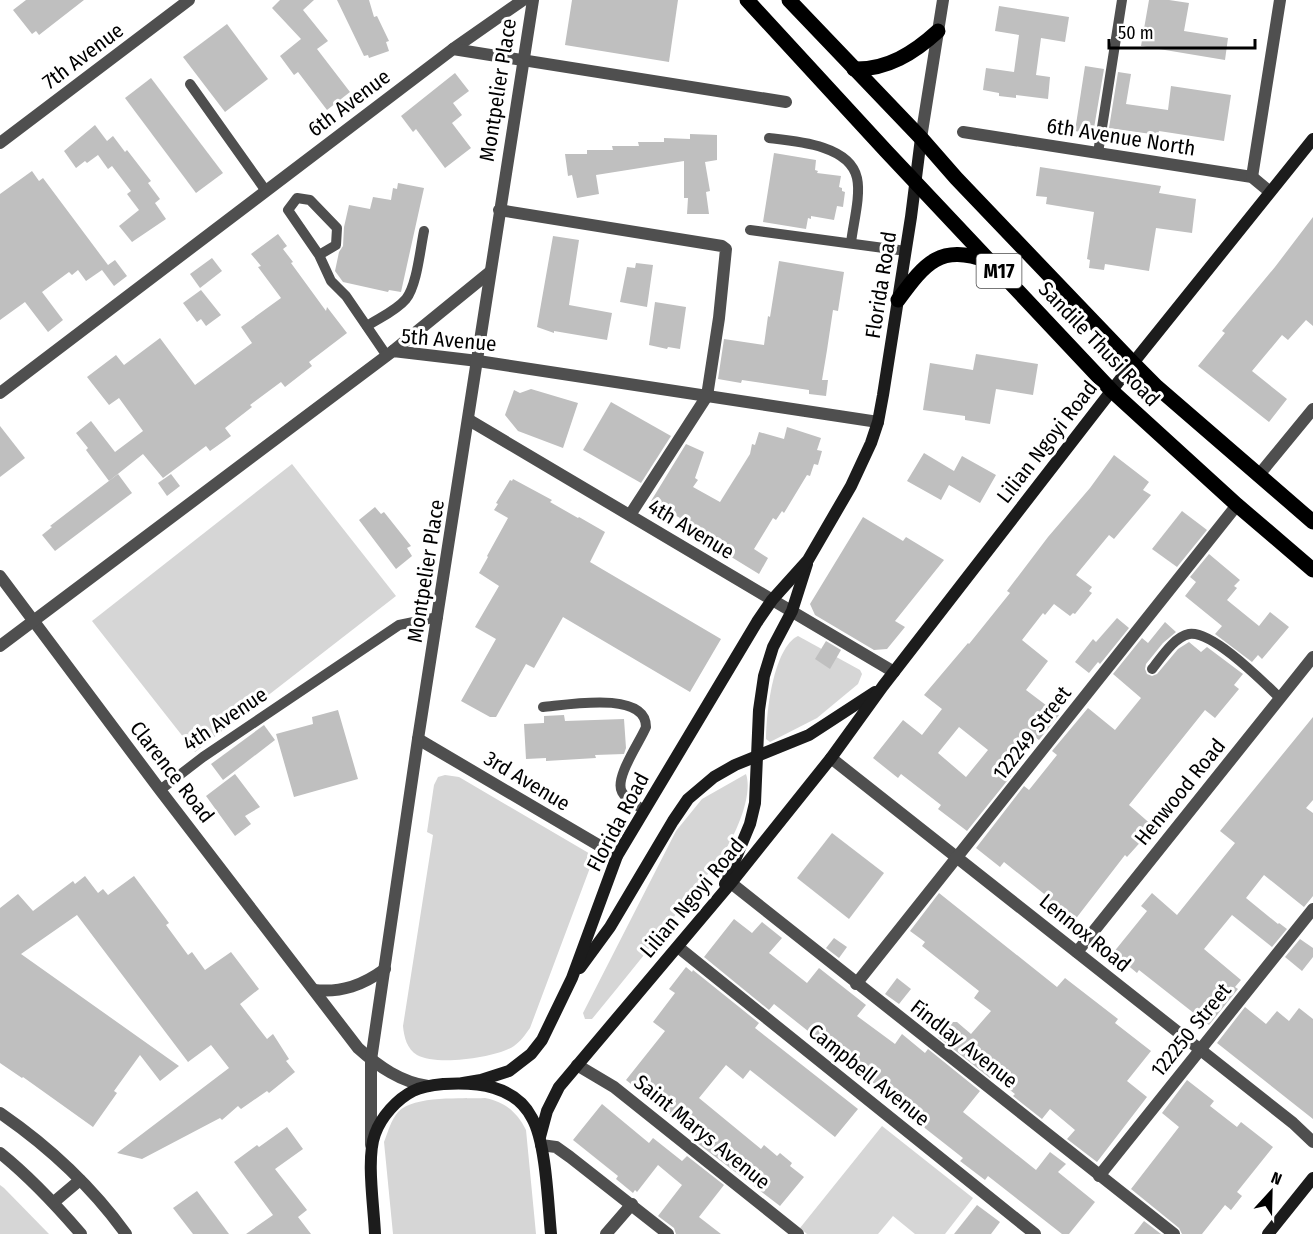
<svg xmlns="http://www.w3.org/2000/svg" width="1313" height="1234" font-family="'Fira Sans Condensed',sans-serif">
<rect width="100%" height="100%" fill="#fff"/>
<g fill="#d6d6d6">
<polygon points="292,464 396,596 195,752 92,621"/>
<path d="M798,636l62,34 2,4 -4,10 -41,34 -47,24 -4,-3c0,-25 7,-91 32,-103z"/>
<path d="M746,774c7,20 -9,57 -20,75 -10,16 -24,32 -36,47 -32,42 -65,83 -98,123h-7l-2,-6 93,-182 26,-32z"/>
<path d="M445,775l14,2 133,78 -1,10 -61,163c-5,7 -9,13 -16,18 -18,12 -78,20 -97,9 -10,-6 -13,-18 -14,-29l30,-191 -6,-3 7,-47 4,-8z"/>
<path d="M485,1098c20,4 32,14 41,32l10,104h-143l-9,-92c4,-10 7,-22 14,-30 16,-17 65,-13 87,-14z"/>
<polygon points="882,1126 973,1198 945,1234 915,1234 893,1216 878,1234 807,1234 800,1228"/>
<polygon points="0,1185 4,1188 49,1234 0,1234"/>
</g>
<g fill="#bfbfbf" fill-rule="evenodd">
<polygon points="26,0 84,0 39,35 36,31 32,34 13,10"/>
<polygon points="280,0 314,0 303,10 328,41 317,49 350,92 327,110 298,72 294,75 280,56 301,39 272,8"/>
<polygon points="337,0 369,0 374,17 377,16 389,41 386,42 389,51 369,58 368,55 364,56"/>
<polygon points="572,0 678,0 669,62 565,45"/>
<polygon points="1149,0 1169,0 1189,3 1184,31 1228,38 1225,60 1141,46"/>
<polygon points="999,6 1069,17 1065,42 1041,38 1036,75 1050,77 1048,99 1016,95 1016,98 999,96 999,93 983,90 986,68 1014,72 1019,35 995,31"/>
<polygon points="227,24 268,79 225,112 183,57"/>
<polygon points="1085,66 1104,69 1093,134 1075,131"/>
<polygon points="1118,72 1131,74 1126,104 1168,110 1171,86 1231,95 1224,141 1159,131 1158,135 1109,128"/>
<polygon points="455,73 469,91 453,103 462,115 452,123 471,148 445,168 416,129 413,132 401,116"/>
<polygon points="151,78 223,173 196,193 125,98"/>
<polygon points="95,125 107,141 113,136 125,152 127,150 151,181 148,183 160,199 155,203 166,219 132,242 119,226 139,210 127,194 131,191 112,166 108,169 98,155 87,163 85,161 76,168 64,151"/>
<polygon points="690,134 717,135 717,160 705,162 710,191 706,192 709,214 687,214 688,198 684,198 684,161 596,175 599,194 577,198 572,175 568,176 565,154 587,154 587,150 613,150 612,146 639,146 638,142 664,142 664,138 690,139"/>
<polygon points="774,153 816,160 815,170 818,171 817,173 841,176 839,187 842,188 842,191 845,192 843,207 837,206 834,220 811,216 811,219 808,218 806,229 763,222"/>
<polygon points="1040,167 1161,186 1159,193 1196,199 1192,233 1156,228 1149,271 1105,264 1104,270 1089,268 1090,260 1087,259 1094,212 1046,204 1047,197 1036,196"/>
<polygon points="32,171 39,181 43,178 108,265 115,260 127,276 114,286 102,270 86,281 78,270 72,275 69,272 42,292 63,320 48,332 25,302 0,320 0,194"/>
<polygon points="398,183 424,188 401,292 389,290 388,292 343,282 335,271 339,252 343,246 344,227 349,205 370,209 373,197 391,200 393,188 397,189"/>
<polygon points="1313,217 1313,326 1306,320 1288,340 1282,335 1252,371 1287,399 1269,422 1198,366 1225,333 1222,331 1275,267"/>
<polygon points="278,234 287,246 283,249 293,262 291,263 326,311 327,307 347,333 309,362 312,366 285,387 281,382 250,405 252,407 225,428 231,436 210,451 206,446 163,478 143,454 109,481 86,450 88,448 76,433 91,421 115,452 143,431 119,398 109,405 87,377 116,355 124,365 160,338 195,385 252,343 241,327 281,298 258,267 261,266 251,254"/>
<polygon points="553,236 579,240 569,305 612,313 607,340 554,331 554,333 537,327"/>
<polygon points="212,258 222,271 200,288 190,274"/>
<polygon points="779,261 844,272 838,311 833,310 827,350 822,380 828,380 826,396 809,394 809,390 742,380 741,383 718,379 724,339 764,345 768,316 770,317"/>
<polygon points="636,263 653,265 647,307 620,302 627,267 635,268"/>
<polygon points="201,290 221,315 206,326 201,319 197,322 183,303"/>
<polygon points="655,302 686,307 680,349 668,347 667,349 649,345"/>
<polygon points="976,354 1038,364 1033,395 996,389 990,424 965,420 965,416 923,410 930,363 973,370"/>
<polygon points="531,389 578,403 563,448 518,431 505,415 514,390 520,393"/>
<polygon points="611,402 671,436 641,483 583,450"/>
<polygon points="0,426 25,458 0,477"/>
<polygon points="787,427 821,438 817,450 822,451 818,465 814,464 810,476 807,475 784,513 782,511 776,520 773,518 754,549 768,558 759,574 715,547 716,545 678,522 680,518 651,501 686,444 704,452 695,478 698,480 693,487 720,502 750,454 752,444 755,445 759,432 784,439"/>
<polygon points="924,453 954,471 962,456 996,475 980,503 949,485 941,500 907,481"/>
<path d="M1114,455l35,27 -6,8 8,5 -37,44 -5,-4 -33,40 16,12 -3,4 3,2 -17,21 -2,-1 -3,3 -16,-12 -9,11 -2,-2 -21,27 26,21 -22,29 33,25 -20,25 -7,-5 -5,4 -24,30 8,7 -44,55 -29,-22 3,-4 -40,-31 -3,4 -25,-20 30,-38 19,15 20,-26 -18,-14 44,-52 1,1 41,-51 -3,-2 41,-54 42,-49zM959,727l29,23 -22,27 -28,-24z"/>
<polygon points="118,474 132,493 55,551 42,535 52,527 50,526"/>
<polygon points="171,474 180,486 167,496 158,483"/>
<polygon points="513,479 552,500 550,502 578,518 579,517 605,532 590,562 721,639 690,692 563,617 534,668 526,664 496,717 490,717 461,701 496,639 475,627 499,586 479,573 488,557 487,556 508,518 494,510 498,504 496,503 510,480 512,481"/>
<polygon points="375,507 381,514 384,512 411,546 407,548 412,556 396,569 359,520"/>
<polygon points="1182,511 1207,530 1177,567 1152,549"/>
<polygon points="863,517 903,541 906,537 944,560 895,621 905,627 887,649 874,650 815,615 810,604"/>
<polygon points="1209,554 1240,580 1234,586 1237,588 1227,600 1259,626 1270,612 1289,627 1262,659 1258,655 1252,662 1215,634 1222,626 1185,596 1196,582 1190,577"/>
<polygon points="1117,618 1129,628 1100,664 1098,662 1089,673 1075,662 1093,639 1096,642"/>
<polygon points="1165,622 1176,632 1163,643 1146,664 1145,669 1147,674 1152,676 1157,674 1178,649 1189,642 1201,652 1207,647 1243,674 1234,685 1239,689 1215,718 1205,710 1129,805 1154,827 1127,857 1125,855 1074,921 1046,899 1048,897 1004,862 1000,867 976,848 1024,786 1029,790 1057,755 1052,751 1088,708 1115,730 1141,698 1113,674 1142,638 1148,643"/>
<polygon points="826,641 841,650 830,669 815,659"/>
<polygon points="338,710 358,779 294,797 276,734 313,724 312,717"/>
<polygon points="564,715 565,721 624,719 626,748 624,754 595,755 596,758 546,761 546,758 526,759 524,724 544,723 544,716"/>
<polygon points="1313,717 1313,800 1306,808 1313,813 1313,896 1304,907 1264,875 1246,898 1278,924 1279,923 1287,929 1272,947 1232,915 1204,949 1241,980 1235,987 1238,989 1209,1025 1139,970 1137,973 1113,953 1147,911 1141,906 1152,893 1177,915 1235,843 1220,831"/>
<polygon points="264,725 275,740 223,780 211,764"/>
<polygon points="235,774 260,807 245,816 251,824 235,836 206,796"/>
<polygon points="832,833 884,873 849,919 797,878"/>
<polygon points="85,876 98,893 103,889 108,895 134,876 169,923 166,925 188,955 192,952 205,970 231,952 259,989 240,1004 267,1039 273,1034 289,1059 286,1061 295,1072 269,1093 267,1091 241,1109 238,1106 222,1120 220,1118 142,1159 117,1153 229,1068 211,1045 188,1062 77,915 21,954 179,1066 160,1081 140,1055 114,1091 117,1093 93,1127 23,1077 22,1078 0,1063 0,908 18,894 33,911 73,881 75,884"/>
<polygon points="939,893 1057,987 1065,978 1118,1019 1115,1023 1151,1051 1127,1081 1147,1097 1097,1162 1067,1139 1075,1130 1050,1109 1042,1119 1013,1096 1015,1094 992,1076 990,1078 938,1037 951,1022 957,1022 971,1034 991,1011 974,998 979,991 922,946 925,942 910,931"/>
<polygon points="734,919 752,933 762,922 782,938 769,953 807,983 819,968 866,1005 857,1016 895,1044 902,1034 925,1053 928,1049 980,1091 963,1112 1036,1170 1050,1152 1066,1164 1058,1172 1095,1202 1069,1234 1062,1234 988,1176 985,1180 960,1161 963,1158 884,1096 886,1093 774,1004 769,1010 704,957"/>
<polygon points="834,938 847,947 839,958 826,948"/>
<polygon points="1300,939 1313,948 1313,957 1302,971 1285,957"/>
<polygon points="686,967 692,972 693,970 759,1023 755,1028 858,1109 835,1137 750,1070 743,1079 726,1065 699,1098 761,1149 764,1145 777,1156 780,1153 792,1163 790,1166 804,1177 780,1206 697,1143 700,1139 626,1080 665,1031 653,1022 675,993 669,989"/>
<polygon points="897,978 911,989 899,1004 885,994"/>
<polygon points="1245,1007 1266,1024 1277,1011 1289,1021 1299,1008 1313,1019 1313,1119 1217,1043"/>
<polygon points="1187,1080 1214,1101 1210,1106 1237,1127 1241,1122 1273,1147 1237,1192 1242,1196 1231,1210 1225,1205 1202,1234 1182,1234 1179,1228 1131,1189 1179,1127 1162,1113"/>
<polygon points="602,1104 649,1143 653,1138 682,1161 687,1156 724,1185 699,1217 721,1234 676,1234 674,1228 658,1216 682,1185 658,1165 637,1192 635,1190 633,1193 616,1179 618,1176 573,1140"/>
<polygon points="287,1127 303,1149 275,1169 307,1210 298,1217 311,1234 246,1234 273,1215 234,1162 257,1145 259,1147"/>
<polygon points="197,1191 229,1234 193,1234 173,1208"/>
<polygon points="977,1205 1000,1222 991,1234 954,1234"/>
<polygon points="1144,1221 1161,1234 1134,1234"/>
</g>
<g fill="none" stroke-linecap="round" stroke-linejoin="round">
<g stroke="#4f4f4f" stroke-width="10">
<polyline points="190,84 266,191"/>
<path d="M769,138c27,3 81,7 88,40 4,18 -4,46 -6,65"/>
<polyline points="1098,153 1122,0"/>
<polyline points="750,230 906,251"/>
<polyline points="319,255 336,245 337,228 310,200 297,198 288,210 319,255 331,281 346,296 387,356"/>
<path d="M367,326c12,-8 29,-15 39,-27 11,-14 14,-49 18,-68"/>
<path d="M1152,669c9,-11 22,-32 37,-35 23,-4 74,48 91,64"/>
<path d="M543,707c23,-2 103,-17 103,20 -6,15 -32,51 -24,65 4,8 15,13 22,18"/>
<polyline points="160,790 203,757 399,625 438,617"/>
</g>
<g stroke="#4f4f4f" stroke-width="12">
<polyline points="453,49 523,0"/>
<polyline points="963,132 1252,177 1269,191"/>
<polyline points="921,138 943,0"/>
<polyline points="0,143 189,0"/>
<polyline points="1252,177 1280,0"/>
<polyline points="499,210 722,246 726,249 719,318 707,396 630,515"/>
<polyline points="393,351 490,272"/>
<polyline points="0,393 453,49 786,102"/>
<polyline points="469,420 894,672"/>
<polyline points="1258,476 1313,409"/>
<path d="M0,576l160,214 198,258c21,19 43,34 70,38"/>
<polyline points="0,646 393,351 478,361 878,422"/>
<polyline points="418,739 617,856"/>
<polyline points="831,758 1293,1123 1313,1142"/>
<polyline points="731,883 1174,1234"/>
<polyline points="678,947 1035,1234"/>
<polyline points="1077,952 1313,657"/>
<polyline points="856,984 1237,505"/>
<path d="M314,990c28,3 49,-5 71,-21"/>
<polyline points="577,1065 614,1087 798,1234"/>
<path d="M0,1113c48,33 92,74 126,121"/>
<polyline points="371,1145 371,1060 418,739 533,0"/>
<polyline points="541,1145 556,1147 570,1157 668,1234"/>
<path d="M0,1153c30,24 56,52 81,81"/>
<polyline points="1099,1176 1313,909"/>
<polyline points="54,1202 80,1180"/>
<polyline points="606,1234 632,1204"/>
</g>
<g stroke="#1c1c1c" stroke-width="12">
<polyline points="725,884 750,824 755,803 759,710 764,676 773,647 792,611 807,564"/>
<polyline points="580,968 610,927 673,821 688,799 714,777 735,765 809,735 875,692"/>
<polyline points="463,1083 481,1080 509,1071 531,1054 542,1040 572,978 617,856 757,622 772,600 808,560 851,486 871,443 878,422 883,395 911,217 921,138"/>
<polyline points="540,1137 547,1111 559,1087 731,883 831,758 883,686 1133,363 1313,139"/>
<path d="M375,1234c-1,-27 -9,-76 0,-100 6,-17 22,-35 38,-43 10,-5 21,-6 31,-7 33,-2 71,1 88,34 14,24 16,86 19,116"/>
<polyline points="1268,1234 1313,1178"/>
</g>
<g stroke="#000" stroke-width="15">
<polyline points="747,0 886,151 1112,391 1237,505 1313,570"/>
<polyline points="789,0 921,138 956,178 1133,363 1157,387 1313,522"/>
<path d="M854,69c33,1 60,-16 84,-38"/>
<path d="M898,300c28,-38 42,-56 90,-39"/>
</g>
</g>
<g text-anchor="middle" stroke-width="6" stroke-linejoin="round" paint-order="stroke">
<rect fill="#fff" stroke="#4c4c4c" stroke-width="1.5" x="976.5" y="254" width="45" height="34" rx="4.5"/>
<g font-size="20" font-weight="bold" fill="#000">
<text x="999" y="278">M17</text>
</g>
<g font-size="21" fill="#000" stroke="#fff">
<text transform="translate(83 56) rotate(-37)" y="7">7th Avenue</text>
<text transform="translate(498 90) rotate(-81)" y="7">Montpelier Place</text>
<text transform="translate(349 103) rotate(-37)" y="7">6th Avenue</text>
<text transform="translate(1121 137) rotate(9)" y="7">6th Avenue North</text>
<text transform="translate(881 285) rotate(-81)" y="7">Florida Road</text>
<text transform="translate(449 340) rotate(5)" y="7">5th Avenue</text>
<text transform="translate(1099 344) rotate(46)" y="7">Sandile Thusi Road</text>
<text transform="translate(1047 442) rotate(-52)" y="7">Lilian Ngoyi Road</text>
<text transform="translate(691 529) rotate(31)" y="7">4th Avenue</text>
<text transform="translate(426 571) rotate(-81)" y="7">Montpelier Place</text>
<text transform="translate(225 719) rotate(-34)" y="7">4th Avenue</text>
<text transform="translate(1032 733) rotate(-52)" y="7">122249 Street</text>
<text transform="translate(172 772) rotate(52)" y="7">Clarence Road</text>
<text transform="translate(527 781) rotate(31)" y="7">3rd Avenue</text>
<text transform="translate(1180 792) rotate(-51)" y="7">Henwood Road</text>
<text transform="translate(618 822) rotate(-62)" y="7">Florida Road</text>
<text transform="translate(692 898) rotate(-50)" y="7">Lilian Ngoyi Road</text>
<text transform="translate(1085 933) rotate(39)" y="7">Lennox Road</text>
<text transform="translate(1191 1030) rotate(-51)" y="7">122250 Street</text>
<text transform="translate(964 1044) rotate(38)" y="7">Findlay Avenue</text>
<text transform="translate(869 1075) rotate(39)" y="7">Campbell Avenue</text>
<text transform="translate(702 1132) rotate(39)" y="7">Saint Marys Avenue</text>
</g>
</g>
<g transform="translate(1271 1192) rotate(22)" stroke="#ffffff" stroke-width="4.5" paint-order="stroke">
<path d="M0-4.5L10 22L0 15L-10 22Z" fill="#000000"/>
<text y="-9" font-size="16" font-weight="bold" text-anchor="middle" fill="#000000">N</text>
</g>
<path d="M1109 39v9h146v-9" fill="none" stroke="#000000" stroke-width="3"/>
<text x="1118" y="39" font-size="18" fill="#000000" stroke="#ffffff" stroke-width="4.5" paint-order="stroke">50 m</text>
</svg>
